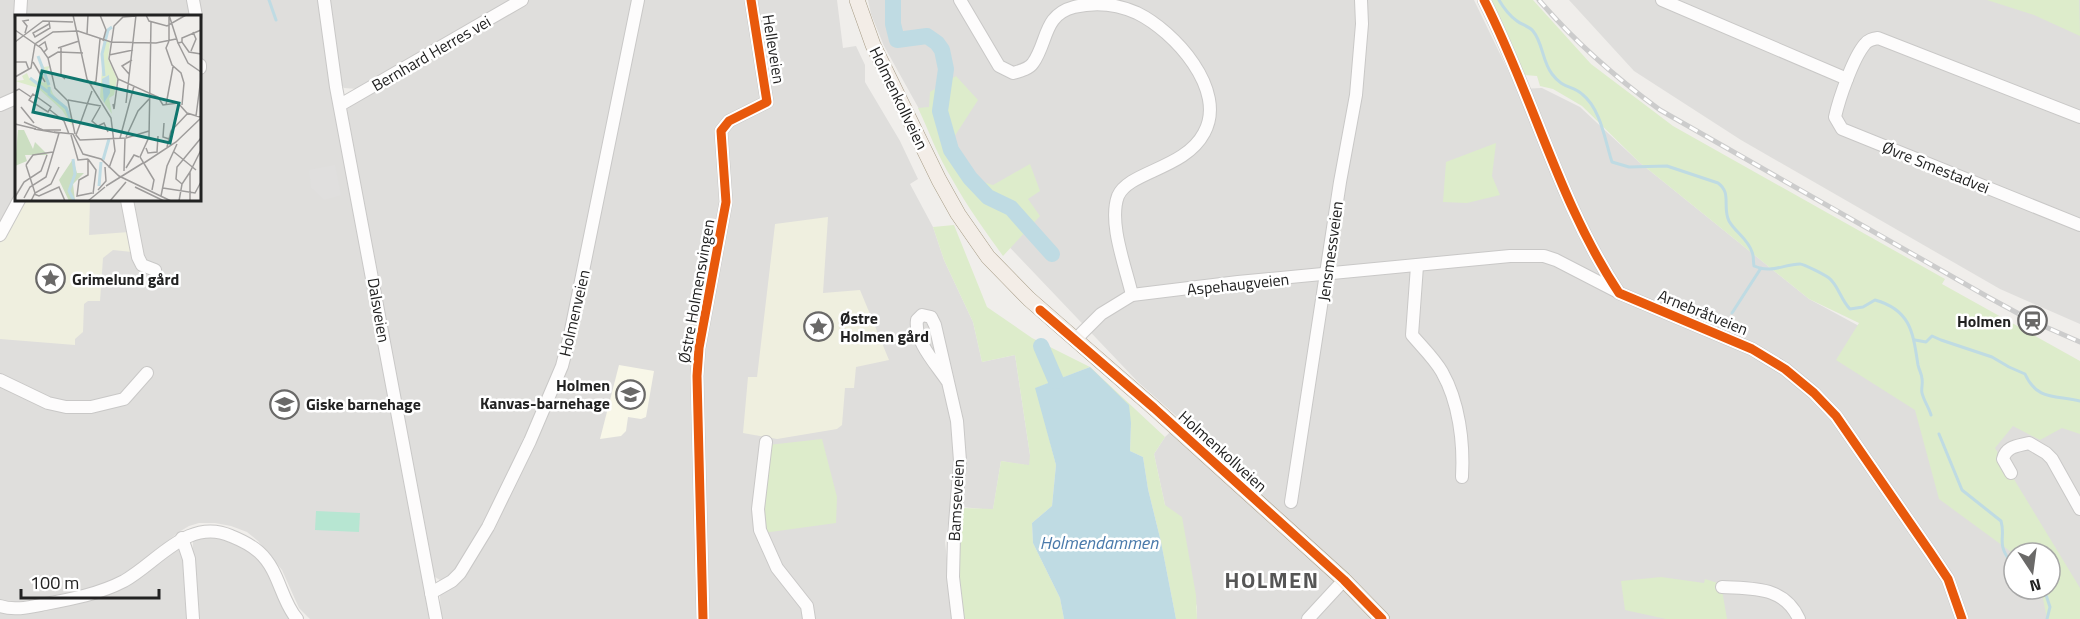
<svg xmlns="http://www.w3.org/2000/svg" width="2080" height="619" font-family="'Titillium Web',sans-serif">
<rect width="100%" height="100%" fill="#f0eeeb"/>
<g fill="#dfdedc" fill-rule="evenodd">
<path d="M0,0h320l111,619h-121l-11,-11 -17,-38 -24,-29 -11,-9 -16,-6 -16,-3h-16l-10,3 -10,6 -42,33 -21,13 -27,11 -76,14 -13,-3zM16,16h184v184h-184z"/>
<polygon points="328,0 837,0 843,48 856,46 865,65 865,82 900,141 918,179 910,184 933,227 944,260 973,322 982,362 1015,355 1030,455 1030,466 1001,461 993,510 951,506 945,542 954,619 441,619 440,596 453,575 440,580 435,577 432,570 347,110 348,106 357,89 344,88 339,82"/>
<path d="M868,0h606l43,89 25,-1 38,19 59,55 170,137 198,107 73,16v197h-883v-12l-32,-102 -11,-51 11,-17 17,-16 -44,-39 -161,-169 -93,-167 -13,-32zM2014,553h36v36h-36z"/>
<polygon points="1569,0 2080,0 2080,324 2000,289 1741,140 1634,71"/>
<polygon points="221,536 250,550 272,575 287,616 290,619 0,619 0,609 76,601 178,548 192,555 193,542 197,538"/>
</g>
<polygon fill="#f8f7e8" points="619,365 654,371 646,417 641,419 628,417 626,431 621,436 600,439"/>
<g fill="#efefdf">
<polygon points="24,200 90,200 89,235 129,232 132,252 113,250 103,258 100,301 88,301 84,304 83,332 75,339 75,345 0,339 0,243"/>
<polygon points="828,217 823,293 860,290 889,360 856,367 854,388 845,388 842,425 837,429 777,439 743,433 748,377 757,377 775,224"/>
</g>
<g fill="#ddeccb">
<polygon points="1488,0 1533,0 1591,64 1673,126 1945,279 1942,284 2080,361 2080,434 2062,428 2040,440 2013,426 1995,448 2080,588 2080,619 2047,619 2041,589 2050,589 2050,553 2014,554 1939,499 1915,410 1836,360 1859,323 1809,299 1639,162 1582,106 1553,89 1540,86 1537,76 1523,75"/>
<polygon points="1987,0 2079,0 2080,36 2034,15"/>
<path d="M956,76l22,24 -31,48 15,28 31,9 37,-21 10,27 -12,8 12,17 -37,40c-18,-25 -36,-50 -51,-77 -14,-22 -23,-48 -34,-71l11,-1 1,-15z"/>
<polygon points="1496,143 1492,176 1500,195 1467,203 1443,202 1446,162"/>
<path d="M954,225l33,82 45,31 58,29 75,70 -11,17 11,51 17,12 14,78 1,24h-21l-15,-77 -13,-53 -5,-32 -13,-6 1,-28 -41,-56 -54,21 20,77 -4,41 -20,17 1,20 27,55 4,21h-101c-5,-38 -4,-73 0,-111l30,1 8,-48 28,4 1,-10 -15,-100 -33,7 -9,-40 -29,-62 -11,-33z"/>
<polygon points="822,439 837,497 836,523 763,533 760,514 768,445"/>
<polygon points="1661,577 1704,583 1705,579 1721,584 1727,619 1666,619 1625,610 1621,581"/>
</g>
<polygon fill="#b7e6d2" points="316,511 360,513 359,532 315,530"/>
<polygon fill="#e0dfde" points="335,165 341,195 324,200 311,188 309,170"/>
<polygon fill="#bfdbe3" points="1090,367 1129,405 1131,423 1130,451 1143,457 1148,489 1161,542 1176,619 1064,619 1060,598 1033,543 1032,523 1052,506 1056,465 1035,388"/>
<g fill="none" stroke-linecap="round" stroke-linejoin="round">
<g stroke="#bfdbe3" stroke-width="3">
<polyline points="269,0 276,20"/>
<path d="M1499,0c4,7 11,16 18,21 5,4 12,5 16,10 10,12 9,30 19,43 11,15 20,11 30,20 19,15 23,47 30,68l17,5 38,-1 51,17c14,10 4,24 11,38 6,11 19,18 23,31 2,4 1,9 2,14 17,8 30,-2 46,-2 4,0 25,11 29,14 9,7 12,22 21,31l13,-2 12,-7c36,10 38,33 43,65 1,5 4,9 4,14 1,5 -1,10 0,14 2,8 7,15 9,22"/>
<polyline points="1732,313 1761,268"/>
<path d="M1915,340l11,2 6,-6 9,4 51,17 17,10 16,7c12,27 31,21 55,27"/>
<path d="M1939,434l23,56 39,31c5,17 -5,21 9,40h4"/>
<polyline points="2044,589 2050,607 2047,619"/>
</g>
<g stroke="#bfdbe3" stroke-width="16">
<polyline points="893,0 893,24 897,40 927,36 937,43 942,50 946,69 940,111 951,150 970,178 988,197 1011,208 1052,254"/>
<polyline points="1041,346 1056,381"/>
</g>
<defs>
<g id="minor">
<polyline points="193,0 196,16"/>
<polyline points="324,0 336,87 436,619"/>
<path d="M960,0l39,66 14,7c7,-2 16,-4 20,-10 15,-21 10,-48 41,-56 21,-5 43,-3 63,6 37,18 91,77 67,120 -19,36 -75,38 -86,63 -10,27 8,72 14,99"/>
<path d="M1484,0c49,96 75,203 135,293l133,56 33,20 29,24 22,23 94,136 18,27 14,40"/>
<polyline points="1662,0 1847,79"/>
<polyline points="20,16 21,0"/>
<polyline points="200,65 200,68"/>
<polyline points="0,105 16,98"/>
<polyline points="340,105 522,0"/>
<path d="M2080,117l-202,-79c-6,1 -10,2 -13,6 -12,14 -26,55 -30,73l7,12 238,96"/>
<polyline points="127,200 138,257 142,265 155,270"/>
<polyline points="0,235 19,200"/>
<path d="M1417,266l-5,69c10,12 22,23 30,37 17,30 22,70 20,105"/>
<polyline points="1076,339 1101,314 1132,295 1238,282 1510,256 1544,256 1556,260 1618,292"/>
<polyline points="0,380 48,403 66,407 91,407 124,399 147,373"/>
<path d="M948,382c-12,-18 -34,-41 -31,-62l5,-5 9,2 4,8 22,96 3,40 -6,75 -1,41 5,42"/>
<polyline points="766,442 758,509 760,530 777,568 807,606 809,619"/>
<path d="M2011,473l-8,-14c3,-13 15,-13 26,-16l17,10 6,6 28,50"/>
<polyline points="1291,502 1340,182 1356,95 1362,24 1361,0"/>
<polyline points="182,538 189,559 193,619"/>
<path d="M1722,587c32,2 62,-1 77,32"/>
<polyline points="431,593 452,581 460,573 488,527 530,441 562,366 570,335 638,0"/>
<path d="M0,606c14,5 30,1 45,-2 27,-5 54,-10 79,-23 34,-19 64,-64 107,-45 10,4 20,9 28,16 21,19 21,47 38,67"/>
<polyline points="703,619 697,376 699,348 726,202 721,131 729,121 767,102 751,0"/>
<polyline points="1308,619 1344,580"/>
</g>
<polyline id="major" points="857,0 873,45 939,180 958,214 988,257 1029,299 1154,408 1344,580 1382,619"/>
</defs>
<use href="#minor" stroke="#c9c8c7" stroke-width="14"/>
<use href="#major" stroke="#a79c86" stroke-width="16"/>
<use href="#minor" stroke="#fdfcfc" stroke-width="12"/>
<use href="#major" stroke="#f3ede7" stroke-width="15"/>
<defs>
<path id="rail" d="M1539,0c36,42 76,77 121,110l328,187 44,24 48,21"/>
</defs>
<use href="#rail" stroke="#ccc" stroke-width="5"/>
<use href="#rail" stroke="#fff" stroke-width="3" stroke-dasharray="9" stroke-linecap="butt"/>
<defs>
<g id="cycleway">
<path d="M1484,0c49,96 75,203 135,293l133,56 33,20 29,24 22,23 94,136 18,27 14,40"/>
<polyline points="1040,310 1154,408 1344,580 1382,619"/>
<polyline points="703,619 697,376 699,348 726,202 721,131 729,121 767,102 751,0"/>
</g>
</defs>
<use href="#cycleway" stroke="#fff" stroke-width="13"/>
<use href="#cycleway" stroke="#e8590c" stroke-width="9"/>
</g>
<defs>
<symbol id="sight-ring" viewBox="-11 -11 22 22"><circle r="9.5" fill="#fff" stroke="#6a6968" stroke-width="1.5"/><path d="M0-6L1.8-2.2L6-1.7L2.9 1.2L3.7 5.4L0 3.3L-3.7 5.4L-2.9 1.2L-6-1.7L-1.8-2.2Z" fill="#6a6968"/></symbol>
<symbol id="station-ring" viewBox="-11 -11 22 22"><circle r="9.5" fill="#fff" stroke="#6a6968" stroke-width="1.5"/><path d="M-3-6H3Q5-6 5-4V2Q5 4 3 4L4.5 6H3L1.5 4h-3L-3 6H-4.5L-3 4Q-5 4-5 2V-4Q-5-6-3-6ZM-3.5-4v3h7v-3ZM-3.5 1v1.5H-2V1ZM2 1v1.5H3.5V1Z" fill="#6a6968"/></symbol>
<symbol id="school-ring" viewBox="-11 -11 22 22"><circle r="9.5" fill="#fff" stroke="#6a6968" stroke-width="1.5"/><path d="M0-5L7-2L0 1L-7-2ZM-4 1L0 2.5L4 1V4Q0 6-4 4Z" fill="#6a6968"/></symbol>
</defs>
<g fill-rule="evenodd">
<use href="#sight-ring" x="34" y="262" width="33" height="33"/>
<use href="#station-ring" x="2016" y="304" width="33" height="33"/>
<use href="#sight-ring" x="802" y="310" width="33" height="33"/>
<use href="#school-ring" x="614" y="378" width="33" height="33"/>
<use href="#school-ring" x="268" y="388" width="33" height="33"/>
</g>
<g text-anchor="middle" stroke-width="5" stroke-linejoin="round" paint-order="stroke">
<g font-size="16" fill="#222" stroke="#fff">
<text transform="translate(774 49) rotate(81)" y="6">Helleveien</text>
<text transform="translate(431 53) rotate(-30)" y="6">Bernhard Herres vei</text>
<text transform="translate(899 98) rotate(64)" y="6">Holmenkollveien</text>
<text transform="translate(1936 167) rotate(22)" y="6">Øvre Smestadvei</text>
<text transform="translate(1330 251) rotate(-82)" y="6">Jensmessveien</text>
<text transform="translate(1238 284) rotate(-6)" y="6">Aspehaugveien</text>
<text transform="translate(696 291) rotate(-80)" y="6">Østre Holmensvingen</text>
<text transform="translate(379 310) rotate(80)" y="6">Dalsveien</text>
<text transform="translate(1703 312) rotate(22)" y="6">Arnebråtveien</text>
<text transform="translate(574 313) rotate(-77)" y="6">Holmenveien</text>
<text transform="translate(1223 451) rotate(42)" y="6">Holmenkollveien</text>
<text transform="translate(956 500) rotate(-87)" y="6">Bamseveien</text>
</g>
<g font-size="16" font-weight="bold" fill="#222" stroke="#fff" text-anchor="start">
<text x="72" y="285">Grimelund gård</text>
<text x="840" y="324">Østre<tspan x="840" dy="18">Holmen gård</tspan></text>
<text x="2011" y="327" text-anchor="end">Holmen</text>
<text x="610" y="391" text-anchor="end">Holmen<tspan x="610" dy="18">Kanvas-barnehage</tspan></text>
<text x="306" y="410">Giske barnehage</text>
</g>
<g font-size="18" font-style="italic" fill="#4a7aab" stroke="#fff">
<text x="1099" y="549">Holmendammen</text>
</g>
<g font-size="22" font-weight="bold" letter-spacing="1.5" fill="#555" stroke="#fff">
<text x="1272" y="588">HOLMEN</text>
</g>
</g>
<g transform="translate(15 15)">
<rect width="186" height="186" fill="#f0eeeb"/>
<path d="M89,26l6,1 -2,17 9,20 -3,16 -5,3 3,16 -12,-17zM23,42l6,10 6,-1 -5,8 8,20 18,21 1,11 -10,-16 -24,-22 -23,-7 9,-1 -2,-4 5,-3 2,5 16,5z" fill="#ddeccb"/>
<path d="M3,115h6l9,19 2,-7 13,13h-23l2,6 -12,5zM58,144l4,14h7l-11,11 2,17h-6l-10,-21z" fill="#cbdec1"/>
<path d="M94,60l1,18 -6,10 -2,-24z" fill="#bfdbe3"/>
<path fill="none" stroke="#bfdbe3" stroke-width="3" d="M23,41l11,29M89,61l-2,-22 6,-24 4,-3M15,63l18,14M34,72v7l17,14 4,10M58,144l2,15 -6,17 5,10M88,145l6,-21M84,171l2,-24"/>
<path fill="none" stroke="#9e9c9b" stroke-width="1.5" d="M58,0l14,64 24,39 4,33 -6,17M85,0l6,15 -3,11M131,0l3,6 18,5 19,-11M154,0l9,28 4,-1 7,10 12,2M121,1l-13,1 -9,9 -5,33 9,20 40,18 5,8 15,-2 9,10 13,4M136,7l-2,115 -9,20 14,23 -2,10M34,9l-16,9 2,4 15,-9 -1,-7M0,15l26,18 7,10 7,30 13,13 7,33M10,18l2,-7 -4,-5 6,-1M72,19l1,-19M154,25v-23M154,26l-3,7 6,17 9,8 3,10 -2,22M0,27l28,-21 30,1M167,27v-4l19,-8M163,28l10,20 13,9M24,31l6,-4 2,7 -3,3M43,33l21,-7M46,33v27l4,4M176,36l5,-12 -3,-7M94,40l24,-5M33,43l10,-6 25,1M1,47h10l3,8M18,47l12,20M114,59l-7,-8 10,-6M0,62l16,-9 4,-24 18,-12 25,-1 33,11 45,1 20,-4M75,70l6,-4 4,-42M0,76l4,-2 12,8M77,76l-16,44 4,5 46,-2 23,-7M18,79l18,13 -3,5 -19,-12zM53,85l33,6M111,88l10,-88M98,89l1,5 4,-30M151,90l7,-38M6,92l13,16M85,92l-8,14 6,5 6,-3 4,9M35,95l14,11 5,13M181,101l5,-38M9,107l19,8h18M149,108l-1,14 6,2M0,109l21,5M19,114l24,4M39,117l19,2 10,20 18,5 18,17 52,25M56,120l7,25 10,-1M111,122l12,-26 12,-13M105,123l14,-52M152,132l4,-16 17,-18M131,133l2,5 9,-1 1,-16M159,137l22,18M73,144v16l-9,5 -2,16 15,-3M73,144l8,11 -3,24M129,148l32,-21 25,-24M11,150l7,-10 20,-3M11,150l9,28M111,153l8,-13 5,2M109,156l1,-33M167,169l-6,-5 1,-12 24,-29M91,171l37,-23M120,172l29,14M148,173l32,5 6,-11M83,175l8,-9 -1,-14M19,179l5,2 20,-9 6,14M146,181l6,-30 10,-22M0,182l9,-15 17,-11 6,-16M9,183l6,-11 16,-10 13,-44M16,186l4,-8 16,-9 8,-17M73,186l17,-14M95,186l16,-19M164,186l3,-17 8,-12M175,186v-29l11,-22"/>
<path fill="#0f766e" fill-opacity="0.15" stroke="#0f766e" stroke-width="3" d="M27,56l137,32 -9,40 -137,-31z"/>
<rect width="186" height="186" fill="none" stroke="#222" stroke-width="3"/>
</g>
<g transform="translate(2032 571) rotate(167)"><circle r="28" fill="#ffffff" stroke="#a7a7a7" stroke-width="1.5"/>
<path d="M0-4.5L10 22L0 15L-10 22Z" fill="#6a6968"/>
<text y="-9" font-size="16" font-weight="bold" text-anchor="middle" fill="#222222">N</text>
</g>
<path d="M21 589v9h138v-9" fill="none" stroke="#222222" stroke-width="3"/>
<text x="30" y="589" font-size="18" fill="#222222" stroke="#ffffff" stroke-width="4.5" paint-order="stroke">100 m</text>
</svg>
